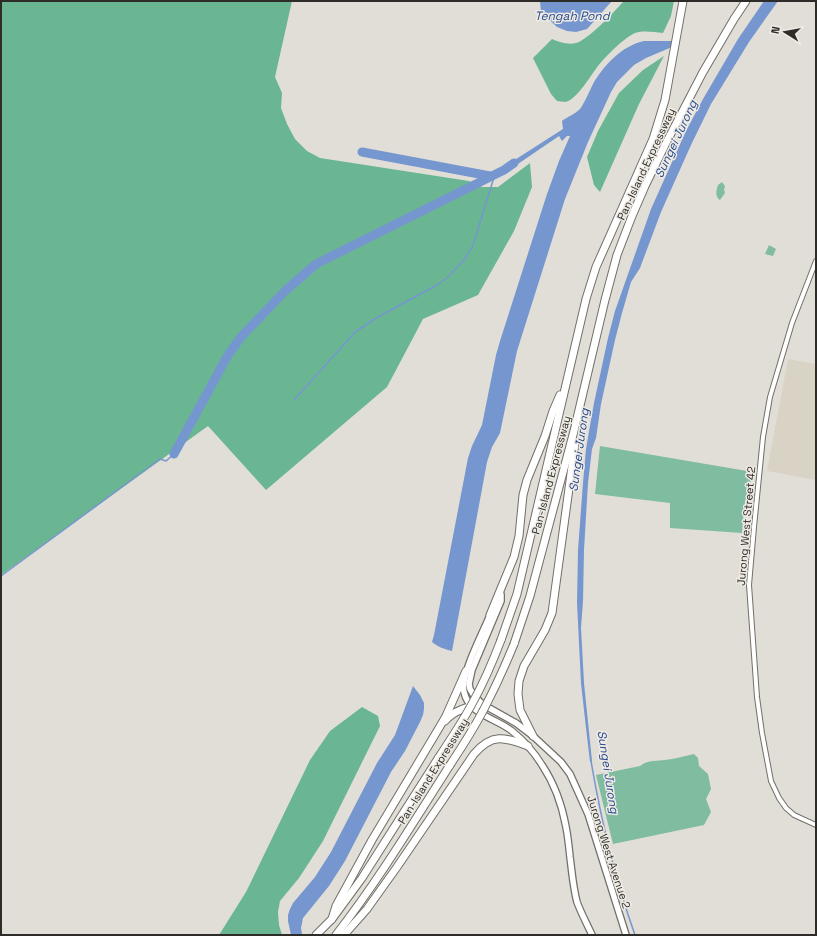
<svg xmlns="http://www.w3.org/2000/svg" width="817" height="936" font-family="'Space Grotesk',sans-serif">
<rect width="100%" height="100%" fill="#e1ded7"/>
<polygon fill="#d9d3c5" points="788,359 816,364 816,480 767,471"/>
<g fill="#80bc9f">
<path d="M722,182l3,4 -1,4 1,3 -5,7c-5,-3 -4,-10 -2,-15z"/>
<polygon points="769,245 776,249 773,256 765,254"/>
<polygon points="600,446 753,472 744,506 742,533 670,528 670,503 595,494"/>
<path d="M694,754l4,4 1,8 9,8 3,15 -5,10 5,13 -7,13 -91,19 -17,-69 44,-9c7,-6 16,-5 25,-6 9,-1 19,-4 29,-6z"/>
</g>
<g fill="#6ab693">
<polygon points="1,1 292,1 275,77 282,93 281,108 287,124 295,139 307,151 320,158 469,181 482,187 498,187 530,163 532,187 514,231 478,295 423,319 387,387 266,490 208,426 1,575"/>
<path d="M624,1h50l-3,15 -8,17c-10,-1 -19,-3 -28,0 -10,4 -29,23 -37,33 -7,9 -20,32 -32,36 -3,0 -7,-1 -9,-1l-6,-7 -18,-36 19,-19c7,3 16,6 24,4 12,-3 39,-32 48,-42z"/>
<polygon points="664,56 639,104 600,192 594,185 587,157 598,131 619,93 643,70"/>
<polygon points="362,707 378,716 380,726 323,841 299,878 280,901 278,912 279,925 282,935 219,935 246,892 310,760 330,731"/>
</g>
<g fill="#7696cf">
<polygon points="540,1 612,1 587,29 576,32 567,31 557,27 541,12"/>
<polygon points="764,1 778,1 749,42 711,104 691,145 661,212 640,268 631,282 622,313 615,340 601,404 596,438 592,449 588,483 584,550 583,601 581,628 584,683 592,761 590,762 586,728 581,683 577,603 578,550 583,483 586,449 594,403 608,338 615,311 651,209 686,131 703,99 738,39"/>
<path d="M644,41h30l-2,6 -26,11 -12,7 -17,17 -6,10 -23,50 -23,57 -48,152 -17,82 -8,14 -5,15 -35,189c-8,-2 -14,-4 -20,-9l2,-7 34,-177 4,-12 10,-21 14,-70 4,-14 47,-147 12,-33 11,-25h-3l-5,5 -3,-5 -53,36 -4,-4 61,-39 -1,-8c5,-4 13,-7 18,-12 4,-5 10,-19 13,-25 10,-18 30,-39 51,-43z"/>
<polygon points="413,686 420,695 424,703 424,709 423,715 420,722 405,751 391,772 345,861 329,886 303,918 301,928 302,934 301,935 291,935 288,921 288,915 290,909 293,903 315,877 331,852 377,763 395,735"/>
</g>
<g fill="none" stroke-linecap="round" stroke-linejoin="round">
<g stroke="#7696cf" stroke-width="1.5">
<polyline points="294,400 355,332 378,317 437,285 447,278 463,261 468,254 473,245 495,174"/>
<polyline points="1,576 160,459 166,461 174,454"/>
<path d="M591,761c10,59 24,118 44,174"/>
</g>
<g stroke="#7696cf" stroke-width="9">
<polyline points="362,152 490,176"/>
<polyline points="174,454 228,355 241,337 285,291 316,264 504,170 514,163"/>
</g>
<defs>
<polyline id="street" points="816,261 792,323 770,397 763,437 754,527 749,585 757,697 762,733 771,781 779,798 786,808 794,815 816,825"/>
<g id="secondary">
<polyline points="500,591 501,595 501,601 472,670 469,684 470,689 473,694 482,704 516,723 533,736 561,762 570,774 588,814 626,935"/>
<path d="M490,615c-7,18 -30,60 -26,77 5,23 32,26 48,39 11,9 22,21 30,34 12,18 20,40 24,62 2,10 3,20 4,30 2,15 3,30 7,45 4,11 10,22 15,33"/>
</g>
<g id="highway">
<polyline points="490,615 514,557 519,536 523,495 527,480 545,436 553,411 560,395"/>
<polyline points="501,640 517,594 586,299 596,267 653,139 665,100 683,1"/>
<polyline points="514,644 530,596 574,431 605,300 617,255 632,216 645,186 665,145 703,72 734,19 746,1"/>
<path d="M445,721c9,-11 23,-14 37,-17"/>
<polyline points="533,736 520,710 518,694 519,681 524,666 545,630 552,613 570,481 575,443"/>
<polyline points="332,919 336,906 372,840 439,728 446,716 466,671"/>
<polyline points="316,935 332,919 362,878 439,757"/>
<path d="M336,935c42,-54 77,-112 114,-170"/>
<path d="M344,935l23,-26 30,-42 77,-113c18,-21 30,-17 54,-8"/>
</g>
</defs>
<use href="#street" stroke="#726f68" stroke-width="6"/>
<use href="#secondary" stroke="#726f68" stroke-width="8"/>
<use href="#highway" stroke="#726f68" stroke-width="9"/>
<use href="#street" stroke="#fff" stroke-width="4"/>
<use href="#secondary" stroke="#fff" stroke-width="5.5"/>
<use href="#highway" stroke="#fff" stroke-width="7"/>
<defs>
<g id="highway-bridge">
<path d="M439,757c12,-18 24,-36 34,-55 11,-20 20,-41 28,-62"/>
<path d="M450,765c12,-18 24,-37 34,-56 11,-21 21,-43 30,-65"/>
</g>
</defs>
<use href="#highway-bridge" stroke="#726f68" stroke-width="9" stroke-linecap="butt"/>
<use href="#highway-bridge" stroke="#fff" stroke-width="7"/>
</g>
<g text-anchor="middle" stroke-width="3" stroke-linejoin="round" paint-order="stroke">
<g font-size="11" fill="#2d2c29" stroke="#efebe4">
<text transform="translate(646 164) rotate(-65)" y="4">Pan-Island Expressway</text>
<text transform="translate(551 475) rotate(-75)" y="4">Pan-Island Expressway</text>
<text transform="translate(746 526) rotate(-85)" y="4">Jurong West Street 42</text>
<text transform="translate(433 771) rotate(-58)" y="4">Pan-Island Expressway</text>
<text transform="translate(609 852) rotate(72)" y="4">Jurong West Avenue 2</text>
</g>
<g font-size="12" font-style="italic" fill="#25498e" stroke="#efebe4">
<text x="572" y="20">Tengah Pond</text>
<text transform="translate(676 139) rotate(-65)" y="4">Sungei Jurong</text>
<text transform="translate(579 450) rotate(-82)" y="4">Sungei Jurong</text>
<text transform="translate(608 772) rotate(81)" y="4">Sungei Jurong</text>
</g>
</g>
<rect width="817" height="936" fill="none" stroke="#2d2c29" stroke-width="4"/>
<g transform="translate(785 32) rotate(281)" stroke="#efebe4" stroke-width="3" paint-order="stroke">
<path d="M0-3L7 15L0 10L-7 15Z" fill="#2d2c29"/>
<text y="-6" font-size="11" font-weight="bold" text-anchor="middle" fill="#2d2c29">N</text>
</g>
</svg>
